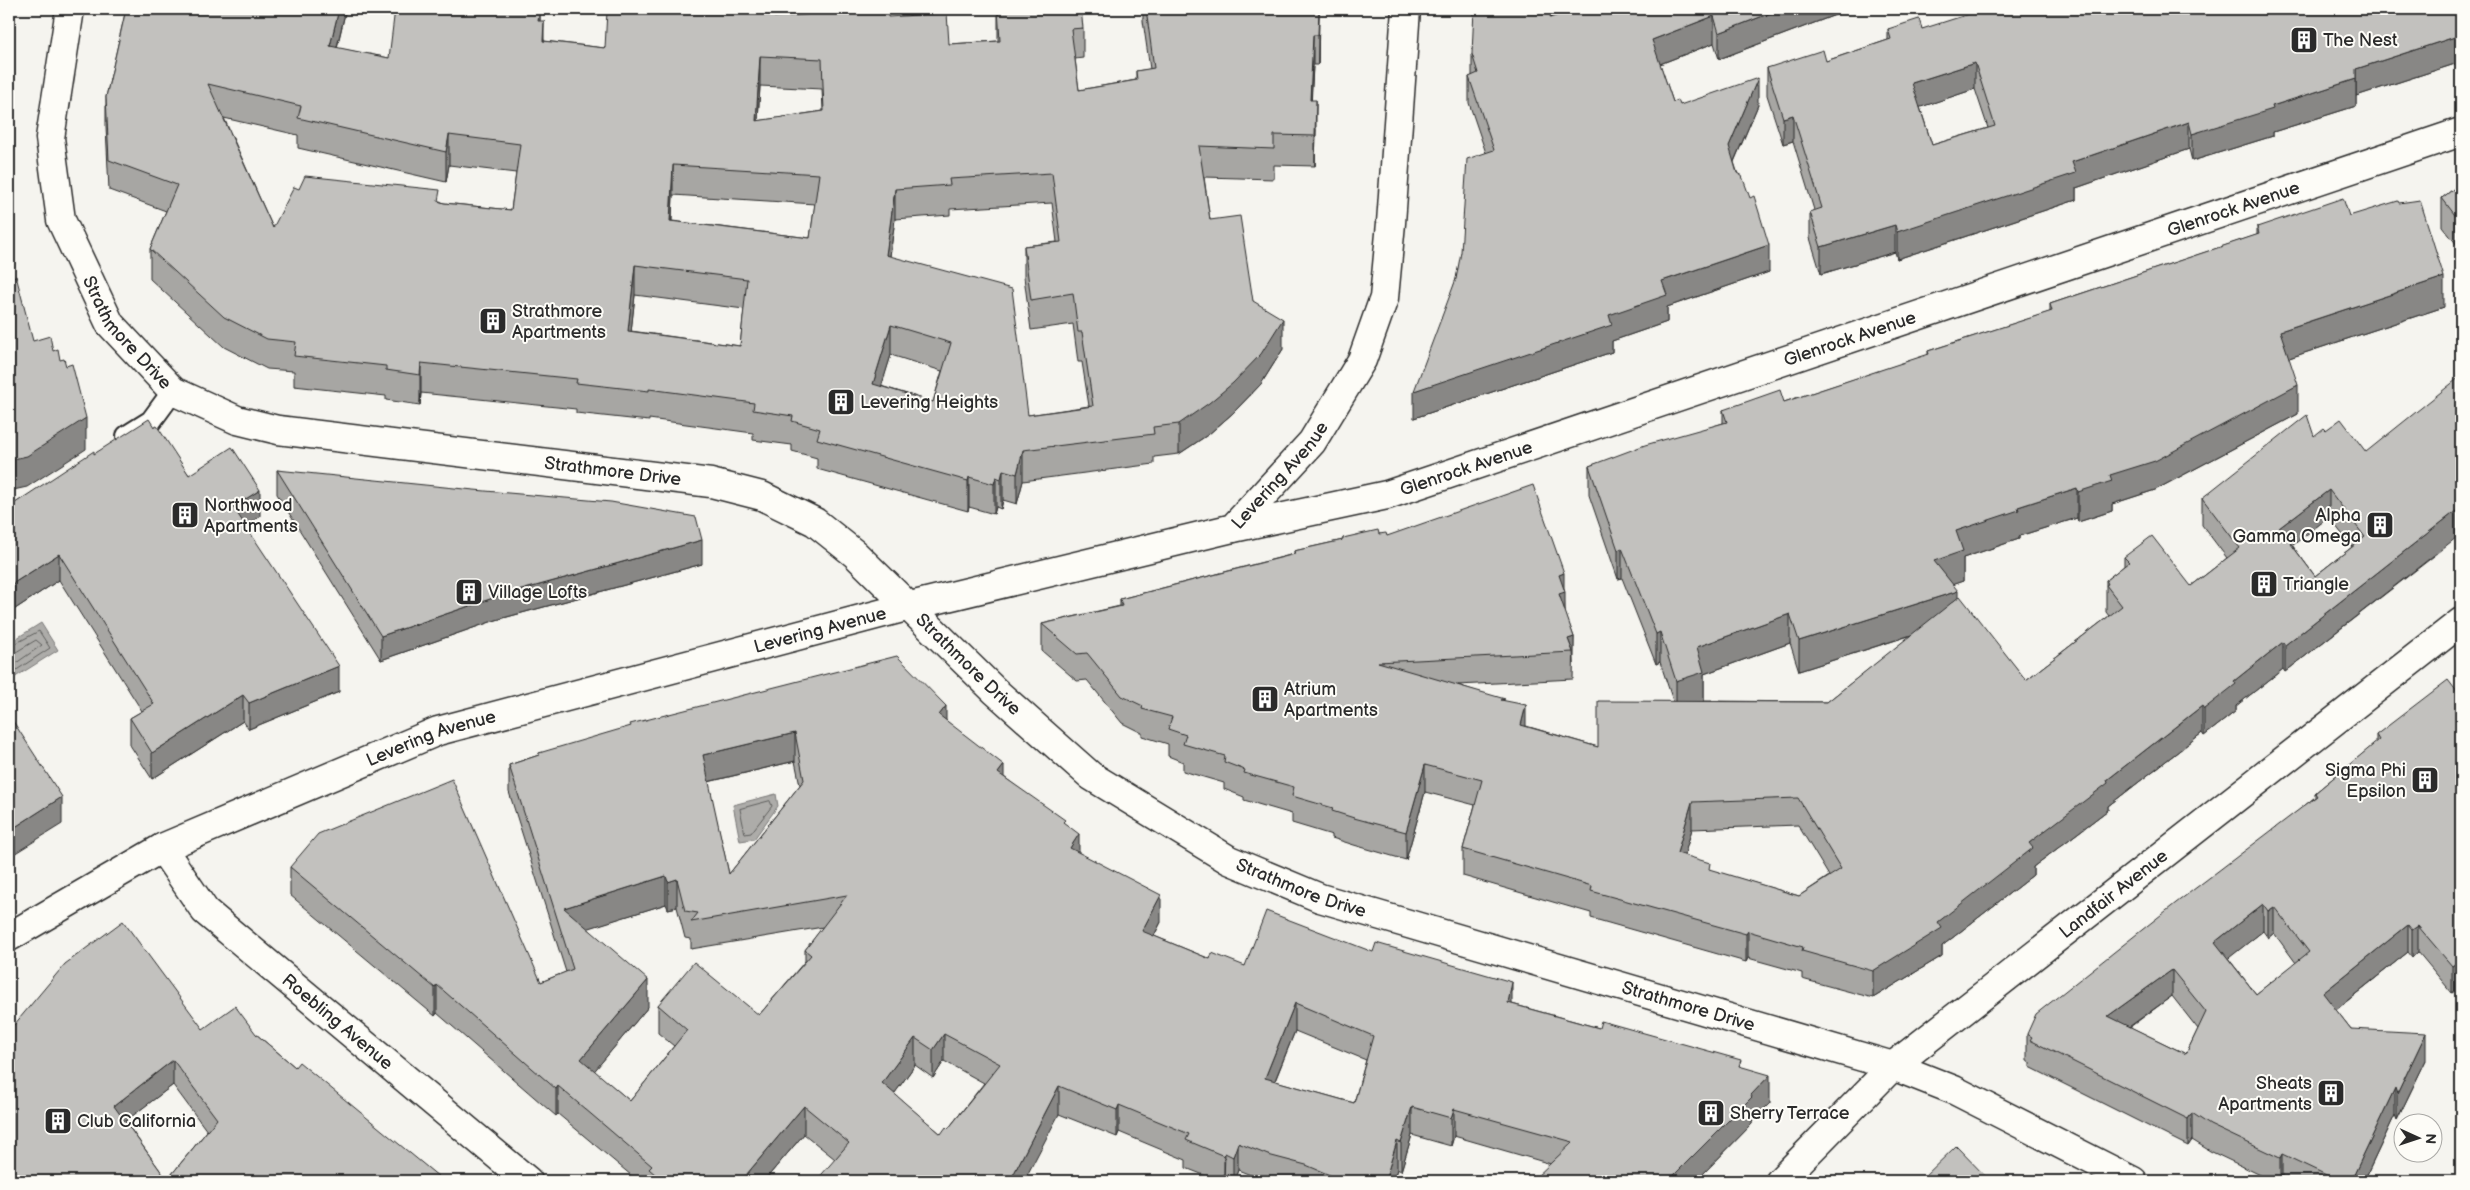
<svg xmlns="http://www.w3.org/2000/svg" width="2470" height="1190" font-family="'Balsamiq Sans',sans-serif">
<rect width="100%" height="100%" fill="#f5f4ef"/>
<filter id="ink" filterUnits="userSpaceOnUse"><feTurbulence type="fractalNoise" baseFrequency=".02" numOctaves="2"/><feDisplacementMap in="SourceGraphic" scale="10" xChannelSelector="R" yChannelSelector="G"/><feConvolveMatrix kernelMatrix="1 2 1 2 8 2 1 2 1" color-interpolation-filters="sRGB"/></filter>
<g filter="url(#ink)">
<g fill="#adaca9" stroke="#797877">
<polygon points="41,623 58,650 9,681 9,643"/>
<polygon points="776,794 778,806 754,839 740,841 733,805"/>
</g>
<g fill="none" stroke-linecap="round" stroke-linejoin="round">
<g stroke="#5f5f5d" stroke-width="1">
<polyline points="9,647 39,631 50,648 9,675"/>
<polyline points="9,653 16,652 36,640 42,645 9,668"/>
<polygon points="770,801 772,806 751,833 745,834 740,809"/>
</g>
<defs>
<polyline id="service" points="127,436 151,421 173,391"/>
<g id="minor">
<path id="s1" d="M70,9l-20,129 11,82 49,104 63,67 64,29 41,10 433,53 51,13 53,26 40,32 140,137 96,85 138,84 91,38 573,168 61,24 179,91"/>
<path id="s2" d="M1233,528l154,-33 1074,-363"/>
<path id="s3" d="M162,848l43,63 323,270"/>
<path id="s4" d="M9,937l153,-89 276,-117 472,-125 323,-78 79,-86 50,-82 22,-62 7,-75 15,-214"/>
<path id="s5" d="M1780,1181l113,-115 568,-444"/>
</g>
</defs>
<use href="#service" stroke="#2b2b2b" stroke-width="24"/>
<use href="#minor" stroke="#2b2b2b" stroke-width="31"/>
<use href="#service" stroke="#fdfcf7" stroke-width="20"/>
<use href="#minor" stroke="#fdfcf7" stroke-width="28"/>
</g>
<g fill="#a7a6a3" stroke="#2b2b2b" fill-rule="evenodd">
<path d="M126,9h220l-9,39 52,10 151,-49v12l4,20 61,7 170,-31h113l61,27 49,-3v-32l85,19v30l-8,1 4,31 57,-10v-9l14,-2 -7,-48v-12h176l-1,56h-5l-2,35 5,30 -1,36 -41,-1v14l-70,-2 6,43 43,81 30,48 -22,35 -28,29 -24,21 -30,20 -25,3v7l-131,17 -6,23 -14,-4 -2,9 -5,-2 -2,7 -25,-7 -1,4 -151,-42v-11l-25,-7v-6l-39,-5v-7l-104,-14v2l-73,-8v-4l-155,-16 -1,12 -34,-5v-4l-92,-10v-15l-27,-2 -43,-22 -74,-68v-30l16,-38 -57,-21 -3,-63v-30zM760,86l62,3 1,22 -65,10zM224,118l74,17v13l148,34 3,-17 67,8 -5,37 -67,-7 -4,-2 -141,-12 -26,39zM673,195l142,9 -5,34 -138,-17zM1052,203l5,39 -33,4v31l7,53 42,-6 5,38h4l7,44 -61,9 -138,-159 5,-37 55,-4v-6zM635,295l109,14 -4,37 -109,-15zM891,355l51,16 -9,31 -52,-16z"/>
<polygon points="1851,9 1719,59 1714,43 1660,64 1673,102 1680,105 1758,105 1734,162 1769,272 1667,307 1667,322 1612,341 1612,352 1414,418 1456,279 1486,153 1469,103 1469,77 1472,76 1472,54 1552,18"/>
<path d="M2461,9v53l-105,34v10l-83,26v4l-81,25 -3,-12 -113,39v12l-179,59 -2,-7 -74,22 -11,-36v-26l4,-2 -21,-69 -10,3 -16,-49v-27l59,-7 62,-21v-11h34zM1975,89l13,39 -56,17 -12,-38z"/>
<polygon points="2461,183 2461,250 2442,226 2442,198"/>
<path d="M2349,216l95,91 -155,51 9,56 -143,76 -43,14v7l-34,11 -1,-4 -58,18v3l-56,19v23l-10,3 5,14 68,82 83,-64 -3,-4v-32l18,-14v-9l67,29 36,-28 -25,-33v-27l112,-62 120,120 -149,116 -2,-3 -47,37v5l-32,25 -2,-3 -94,73v4l-75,57v8l-91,71v10l-69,42 -71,-19v-6l-54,-15 -2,4 -155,-44v-5l-128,-37v-27l12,-44 -50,-13 -19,68 -52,-15 -22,-7v-3l-40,-12v-9l-48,-14v-3l-20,-8v-6l-41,-12v-9l-15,-6v-12l-26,-8v-3l-20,-10 -35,-43 -10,1 -35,-30v-27l78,-18v-7l174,-45v-3l49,-11v-2l36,-4 8,2 177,52 1,25 9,24 -1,42 -115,6 47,16 21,25 72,21 75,-46 -13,-39 -4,2 -34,-86 -4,1 -29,-84v-29l134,-43v-13l61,-8 144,-47v-4l122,-39v-8l207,-69v-8zM2329,517l23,30 -37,29 -23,-31zM1912,635l-85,67 -123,-1v-27l86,-31 9,28zM1798,825l31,51 -30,20 -89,-26 -26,-14 8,-27z"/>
<polygon points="154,427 189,475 260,516 245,526 339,692 249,729 243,721 152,779 130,745 130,718 142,711 59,580 9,613 9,507 94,454"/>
<polygon points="277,470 702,564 496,620 381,660 277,494"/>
<path d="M2461,697v292l-3,2 -2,-1 -4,3 -34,-41 -6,5 -4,-5 -72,58 15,19 75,31 -29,60 -2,-5 -31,66h-80l-2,-1v1h-9l-63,-30 -18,-11 -4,6 -158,-79v-4l-3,-2v-27l288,-237v-4l61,-50v-8zM2263,931l5,7 6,-5 22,30 -40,31 -28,-36zM2172,996l26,33 -12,25 -56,-27z"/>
<path d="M946,720l58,57 61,47 14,29 82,69 -7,14 56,23 35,7 267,38 87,24 142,38 29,37 -18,18v3l-56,57h-164l19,-17 -97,-28 -3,10 -39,-11 -11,36 -4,-2 -4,12h-127l-28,-11 -4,11h-15l-33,-13v-8l-67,-28 -2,5 -58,-23 -224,45 -31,-25 -40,47h-126l-80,-67 -2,2 -119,-103 -2,3 -145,-121v-28l251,115 25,-10 -57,-180v-27l30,-10v-2zM795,761l5,24 -71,89 -21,-92zM666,904l2,5 9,-2 8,31 6,1v10l132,-22 -18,23v11l-46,54 -101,-10v28l16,13 -44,55 -36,-30 54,-64 -60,-79zM1295,1031l71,29 -12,43 -79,-22zM944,1061l40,22 -36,46 -7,5 -47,-40 21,-29 18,13z"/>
<path d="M203,1029l53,5 39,33 149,114h-435zM173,1085l34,46 -40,49 -42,-59z"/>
</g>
<g fill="#888785" stroke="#2b2b2b">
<polygon points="339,9 346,9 330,76 330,46"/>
<polygon points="540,9 540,33 538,21"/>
<polygon points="1319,9 1319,18 1318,65 1318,35"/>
<polygon points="1551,9 1552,9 1550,45 1550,18"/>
<polygon points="1781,9 1851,9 1719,59 1719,33"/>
<polygon points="1714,16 1714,43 1652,67 1652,40"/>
<polygon points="544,21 544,51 543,41"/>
<polygon points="1313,35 1313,65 1310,130 1310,100"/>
<polygon points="2461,35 2461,62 2356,96 2356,69"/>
<polygon points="760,56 760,86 756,152 756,121"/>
<polygon points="1975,63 1975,89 1912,110 1912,83"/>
<polygon points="1758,78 1758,105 1729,173 1729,146"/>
<polygon points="2356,79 2356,106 2273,132 2273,136 2192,161 2192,134 2272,106"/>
<polygon points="1316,100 1316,130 1315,166 1315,136"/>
<polygon points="1793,115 1793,141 1783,144 1783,118"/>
<polygon points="2189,122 2189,149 2076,188 2076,200 1897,259 1897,232 2072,162"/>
<polygon points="449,135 449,165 446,182 446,152"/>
<polygon points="673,165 673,195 670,251 670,221"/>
<polygon points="895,189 895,219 886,285 886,255"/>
<polygon points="1895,225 1895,252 1821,274 1821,247"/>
<polygon points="1769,245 1769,272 1667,307 1667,322 1612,341 1612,352 1414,418 1414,391 1609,315 1662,281"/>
<polygon points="635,265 635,295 628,361 628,331"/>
<polygon points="2444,277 2444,307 2280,361 2280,331"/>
<polygon points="1283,319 1283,349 1261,384 1233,413 1209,434 1179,454 1179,424"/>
<polygon points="891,325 891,355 873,414 873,384"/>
<polygon points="421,363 421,393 420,405 420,375"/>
<polygon points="2298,385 2298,414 2155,490 2112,504 2112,511 2078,522 2078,492 2110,475"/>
<polygon points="86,418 86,449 27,487 9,491 9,460"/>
<polygon points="1023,450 1023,481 1017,504 1017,474"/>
<polygon points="1003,470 1003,500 1001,509 1001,479"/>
<polygon points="969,477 969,507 968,511 968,481"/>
<polygon points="996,477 996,507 994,514 994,484"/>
<polygon points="2077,488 2077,518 2019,536 2019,539 1963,558 1963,581 1934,591 1934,561 1956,531 2018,507"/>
<polygon points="260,490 260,516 233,534 233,507"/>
<polygon points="2329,490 2329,517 2279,556 2279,528"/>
<polygon points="2461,507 2461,534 2285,672 2285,645"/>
<polygon points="702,540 702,564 496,620 381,660 381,636 496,597"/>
<polygon points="1622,548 1622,578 1618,579 1618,550"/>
<polygon points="59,554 59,580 9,613 9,586"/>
<polygon points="1564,573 1564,592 1565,592 1565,619 1559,621 1559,575"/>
<polygon points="1958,591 1958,620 1799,671 1799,641"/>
<polygon points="1790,614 1790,643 1704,674 1704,701 1676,710 1676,681 1697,647"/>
<polygon points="1660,632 1660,662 1656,664 1656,634"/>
<polygon points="1574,637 1574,664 1573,652 1568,639"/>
<polygon points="2283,642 2283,669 2236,706 2236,711 2204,736 2204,709 2234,681"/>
<polygon points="339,666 339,692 249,729 249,703"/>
<polygon points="243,695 243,721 152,779 152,753"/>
<polygon points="1526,705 1526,732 1521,725"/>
<polygon points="946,706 946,734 939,715"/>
<polygon points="2202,706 2202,733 2108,806 2108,810 2033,867 2033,875 1942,946 1942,956 1873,998 1873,971 1938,922 2029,843 2107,780"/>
<polygon points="795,733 795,761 703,783 703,755"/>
<polygon points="1004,765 1004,793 998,773"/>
<polygon points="1425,765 1425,792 1406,860 1406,832"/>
<polygon points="62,797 62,824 9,857 9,831"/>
<polygon points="1692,802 1692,829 1677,881 1677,853"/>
<polygon points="1079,834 1079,861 1070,848"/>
<polygon points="666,876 666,904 564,936 564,908"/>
<polygon points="677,879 677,907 668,909 668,882"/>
<polygon points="1161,895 1161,922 1142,959 1142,931"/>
<polygon points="2263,904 2263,931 2215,969 2215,942"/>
<polygon points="2274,907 2274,933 2268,938 2268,911"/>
<polygon points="2408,925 2408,952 2323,1020 2323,993"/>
<polygon points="2418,926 2418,952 2412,957 2412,930"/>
<polygon points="1748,931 1748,958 1746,962 1746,934"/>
<polygon points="2461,962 2461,989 2458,991 2458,965"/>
<polygon points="2456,963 2456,990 2452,993 2452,966"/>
<polygon points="2172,970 2172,996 2108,1042 2108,1016"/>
<polygon points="648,980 648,1007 581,1087 581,1059"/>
<polygon points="1512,982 1512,1010 1508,1003"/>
<polygon points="437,985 437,1013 435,1016 435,988"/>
<polygon points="1295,1003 1295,1031 1265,1105 1265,1078"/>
<polygon points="2426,1033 2426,1060 2397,1120 2397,1094"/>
<polygon points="944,1034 944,1061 933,1078 933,1050"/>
<polygon points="915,1038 915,1065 882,1111 882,1083"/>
<polygon points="173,1060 173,1085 114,1130 114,1106"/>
<polygon points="1770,1075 1770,1103 1752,1121 1752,1124 1696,1181 1668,1181"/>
<polygon points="558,1086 558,1114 556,1116 556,1089"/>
<polygon points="1059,1086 1059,1114 1024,1181 1010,1181"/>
<polygon points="2395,1088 2395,1115 2364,1181 2351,1181"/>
<polygon points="1119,1105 1119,1132 1117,1137 1117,1110"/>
<polygon points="804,1106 804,1134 764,1181 741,1181"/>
<polygon points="1412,1107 1412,1135 1401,1171 1401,1143"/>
<polygon points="1454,1109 1454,1136 1451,1146 1451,1118"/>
<polygon points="2192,1113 2192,1140 2188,1146 2188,1119"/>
<polygon points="1397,1141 1397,1169 1393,1181 1385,1181"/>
<polygon points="1238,1143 1238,1170 1234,1181 1233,1181 1233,1157"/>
<polygon points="1225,1153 1224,1181 1224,1156"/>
<polygon points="2282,1154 2282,1181 2280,1181 2280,1158"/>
</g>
<g fill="#c2c1be" stroke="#2b2b2b" fill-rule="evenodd">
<path d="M126,9h213l-9,37 59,12 6,-49h145l-2,12h6l-1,20 62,7 2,-37 4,-2h128l36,1 -1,7 83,-6 31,1v5l59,-4 2,31 51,-3 -2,-32h83l2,19 -12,1 8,61 58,-10 -1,-9 18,-3 -8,-59h173l-1,26h-5l-3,65h6l-1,36 -41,-1v14l-75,-3 11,74 30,-4 13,85 30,18 -22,35 -28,29 -24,20 -30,21 -26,3 1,7 -131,16 -6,24 -14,-4 -2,9 -5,-2 -2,7 -25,-7 -1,4 -151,-42 3,-10 -28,-8 1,-5 -40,-6 1,-7 -105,-14v2l-73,-8 1,-4 -156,-16 -1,12 -34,-5v-4l-92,-10 2,-14 -29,-3 -43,-22 -74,-68 27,-64 -68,-25 -3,-63zM760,56l62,3 2,52 -68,10zM208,84l93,22 -3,12 148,34 3,-17 71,9 -9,66 -67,-7 -6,-2 2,-11 -135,-14 -6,13 -5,-2 -21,41zM673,165l146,9 -9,64 -140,-17zM1052,173l9,69 -37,4 7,54 42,-7 5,39h4l11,74 -65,9 -16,-126 -126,-34 9,-66 55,-4 -1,-6zM635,265l112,14 -7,67 -112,-15zM891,325l60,18 -18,59 -60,-18z"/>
<polygon points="1474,9 1551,9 1550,18 1576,9 1781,9 1719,33 1714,16 1652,40 1673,102 1678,100 1680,105 1758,78 1729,146 1737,173 1742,176 1750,198 1754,196 1769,245 1662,281 1667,295 1609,315 1612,325 1414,391 1456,279 1461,252 1467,159 1494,150 1469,77 1478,73 1472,54"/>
<path d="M1985,9h476v26l-105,34v10l-84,27 1,3 -81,25 -3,-12 -117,40 4,11 -179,59 -2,-7 -74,22 -11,-35 12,-4 -29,-93 -10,3 -16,-50 56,-18 3,11 65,-22 -3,-10 31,-10 3,10zM1975,63l20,63 -63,19 -20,-62z"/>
<polygon points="2461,183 2461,223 2442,198"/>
<polygon points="2343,198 2349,216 2398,201 2399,203 2420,200 2444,277 2280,331 2298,385 2155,461 2110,475 2112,481 2078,492 2077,488 2018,507 2019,510 1956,531 1963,551 1934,561 1958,591 1799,641 1790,614 1697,647 1704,672 1676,681 1660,632 1656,634 1622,548 1618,550 1589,466 1645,445 1727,422 1723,410 1780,390 1784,402 1929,354 1928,351 2052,311 2050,304 2259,234 2257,227"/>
<polygon points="16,276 33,341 50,336 53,351 58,349 60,360 64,359 66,366 72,364 86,418 27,456 9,460 9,278"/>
<path d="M2461,376v131l-176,138 -2,-3 -49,39 2,3 -32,25 -2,-3 -95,74 1,3 -79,60 4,5 -95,74 4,6 -69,43 -71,-20 1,-4 -55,-16 -2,3 -155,-43 1,-5 -129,-37 19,-69 -57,-15 -19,67 -52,-14 -22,-7 1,-3 -41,-12 2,-9 -50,-14 1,-3 -21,-8 1,-6 -42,-12 3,-9 -18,-6 4,-12 -30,-8 1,-3 -21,-10 -35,-43 -10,1 -35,-30 80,-18 -2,-7 175,-45 -1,-3 49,-11v-2l35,-8 1,4 7,-1 1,3 146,-51 31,88 -5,2 6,17 -6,2 15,43 -6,2 5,13 -195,10 127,37 -4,1 25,5 -5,20 77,22v-46l229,1 133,-106 66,84 96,-74 -16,-21 2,-1 -2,-4 23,-18 -5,-5 28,-21 39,50 49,-38 -38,-50 105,-83 7,21 10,-8 2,2 15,-11 25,33zM2329,490l36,47 -50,39 -36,-48zM1798,798l43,71 -42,27 -90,-27 1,-6 -33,-10 15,-51z"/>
<polygon points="149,419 154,427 157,426 189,475 232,447 260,490 233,507 339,666 249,703 243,695 152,753 130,718 154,704 59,554 9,586 9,507 94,451 94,454"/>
<polygon points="277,470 474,490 611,502 696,517 702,540 496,597 381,636"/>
<path d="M897,656l49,50 -7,9 65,50 -6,8 67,47 -2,2 16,12 -9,14 91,47 -19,36 68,28 2,-6 33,13 21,-55 107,41 3,-9 136,39 -4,21 91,25 2,-7 140,39 -2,6 31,9 -19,20 1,2 -84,84h-136l41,-39 -119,-33 -3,9 -39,-11 -11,36 -4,-2 -12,40h-41l-38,-16 -38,-10 -30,-12 -5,14 -8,-4 -1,3 -38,-16 3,-6 -70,-29 -2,5 -58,-24 -49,95h-194l33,-38 -45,-37 -63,75h-78l-14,-12 3,-3 -94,-80 -2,3 -119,-104 -2,3 -145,-121 28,-33 134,-55 89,203 32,-13 -64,-204 30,-10v-2l92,-27 -1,-2zM795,733l9,47 -75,94 -26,-119zM666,876l2,6 9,-3 8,32 13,2 -7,9 156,-27 -42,55 6,5 -52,60 -65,-53 -36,43 29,25 -57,71 -49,-42 67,-79 -84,-72zM1295,1003l78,33 -19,67 -89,-25zM944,1034l56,30 -52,65 -2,-2 -5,7 -59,-51 33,-45 18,12z"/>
<path d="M2448,680l13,17v265l-3,3 -2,-2 -4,3 -34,-40 -6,4 -4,-5 -85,68 28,36 75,4 -29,61 -2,-6 -44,93h-12l-57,-27 -2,4 -70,-33 -18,-12 -4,6 -158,-79 2,-3 -5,-3 9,-20 140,-111 141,-107 -2,-3 64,-53 -3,-5zM2263,904l5,7 6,-4 35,45 -53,42 -41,-52zM2172,970l34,42 -20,42 -78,-38z"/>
<polygon points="9,715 62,797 9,831"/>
<path d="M123,921l80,108 32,-23 21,28 39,33 4,-5 145,119h-435v-150l56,-67zM173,1060l44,59 -50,61 -53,-74z"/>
<polygon points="1956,1146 1990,1181 1920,1181"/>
</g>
</g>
<defs>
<symbol id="building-square" viewBox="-11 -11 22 22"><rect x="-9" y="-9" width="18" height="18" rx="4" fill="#2b2b2b" stroke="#fdfcf7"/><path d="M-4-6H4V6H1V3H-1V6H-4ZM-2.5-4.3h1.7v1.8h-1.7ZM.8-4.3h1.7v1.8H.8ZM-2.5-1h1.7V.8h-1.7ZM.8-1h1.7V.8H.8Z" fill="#fff"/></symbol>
</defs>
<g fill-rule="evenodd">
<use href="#building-square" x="2288" y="24" width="32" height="32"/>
<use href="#building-square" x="477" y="305" width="32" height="32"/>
<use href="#building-square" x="825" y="386" width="32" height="32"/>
<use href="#building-square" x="169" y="499" width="32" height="32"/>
<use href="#building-square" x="2364" y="509" width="32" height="32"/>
<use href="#building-square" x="2248" y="568" width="32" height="32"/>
<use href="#building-square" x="453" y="576" width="32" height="32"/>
<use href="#building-square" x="1249" y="683" width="32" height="32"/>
<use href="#building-square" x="2409" y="764" width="32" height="32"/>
<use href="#building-square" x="2315" y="1077" width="32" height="32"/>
<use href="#building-square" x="1695" y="1097" width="32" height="32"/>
<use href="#building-square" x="42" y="1105" width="32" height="32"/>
</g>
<g text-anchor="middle" stroke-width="4" stroke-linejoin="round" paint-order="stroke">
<g font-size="18" fill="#2b2b2b" stroke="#fdfcf7" text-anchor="start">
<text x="2323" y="46">The Nest</text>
<text x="512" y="317">Strathmore<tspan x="512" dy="21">Apartments</tspan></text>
<text x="860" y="408">Levering Heights</text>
<text x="204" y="511">Northwood<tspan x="204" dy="21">Apartments</tspan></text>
<text x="2361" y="521" text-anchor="end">Alpha<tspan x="2361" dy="21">Gamma Omega</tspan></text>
<text x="2283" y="590">Triangle</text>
<text x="488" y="598">Village Lofts</text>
<text x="1284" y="695">Atrium<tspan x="1284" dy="21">Apartments</tspan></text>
<text x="2406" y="776" text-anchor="end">Sigma Phi<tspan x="2406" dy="21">Epsilon</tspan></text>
<text x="2312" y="1089" text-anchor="end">Sheats<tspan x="2312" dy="21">Apartments</tspan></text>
<text x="1730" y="1119">Sherry Terrace</text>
<text x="77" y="1127">Club California</text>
</g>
<g font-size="18" fill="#2b2b2b" stroke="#fdfcf7">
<text dy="6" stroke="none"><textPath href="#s2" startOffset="1051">Glenrock Avenue</textPath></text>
<text dy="6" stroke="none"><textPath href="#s1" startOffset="345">Strathmore Drive</textPath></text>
<text dy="6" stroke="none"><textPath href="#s2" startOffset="646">Glenrock Avenue</textPath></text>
<text dy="6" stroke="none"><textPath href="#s2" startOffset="241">Glenrock Avenue</textPath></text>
<text dy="6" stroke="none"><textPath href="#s1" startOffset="870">Strathmore Drive</textPath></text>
<text dy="6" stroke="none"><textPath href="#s4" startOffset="1368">Levering Avenue</textPath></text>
<text dy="6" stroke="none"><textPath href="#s4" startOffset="872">Levering Avenue</textPath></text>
<text dy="6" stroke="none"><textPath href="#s1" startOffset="1290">Strathmore Drive</textPath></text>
<text dy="6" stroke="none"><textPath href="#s4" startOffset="468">Levering Avenue</textPath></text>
<text dy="6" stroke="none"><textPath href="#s1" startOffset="1695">Strathmore Drive</textPath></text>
<text dy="6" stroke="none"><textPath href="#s5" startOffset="441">Landfair Avenue</textPath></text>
<text dy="6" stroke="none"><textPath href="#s1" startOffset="2100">Strathmore Drive</textPath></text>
<text dy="6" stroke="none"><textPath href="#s3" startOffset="249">Roebling Avenue</textPath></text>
</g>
</g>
<rect width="2470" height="1190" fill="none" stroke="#fdfcf7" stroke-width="30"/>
<rect x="15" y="15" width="2440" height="1160" fill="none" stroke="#2b2b2b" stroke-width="2" filter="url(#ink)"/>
<g transform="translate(2418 1138) rotate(93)"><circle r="24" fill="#fdfcf7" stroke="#a9a8a5"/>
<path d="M0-4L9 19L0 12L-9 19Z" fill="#2b2b2b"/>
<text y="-8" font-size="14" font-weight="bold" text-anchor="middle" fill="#2b2b2b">N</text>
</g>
</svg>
